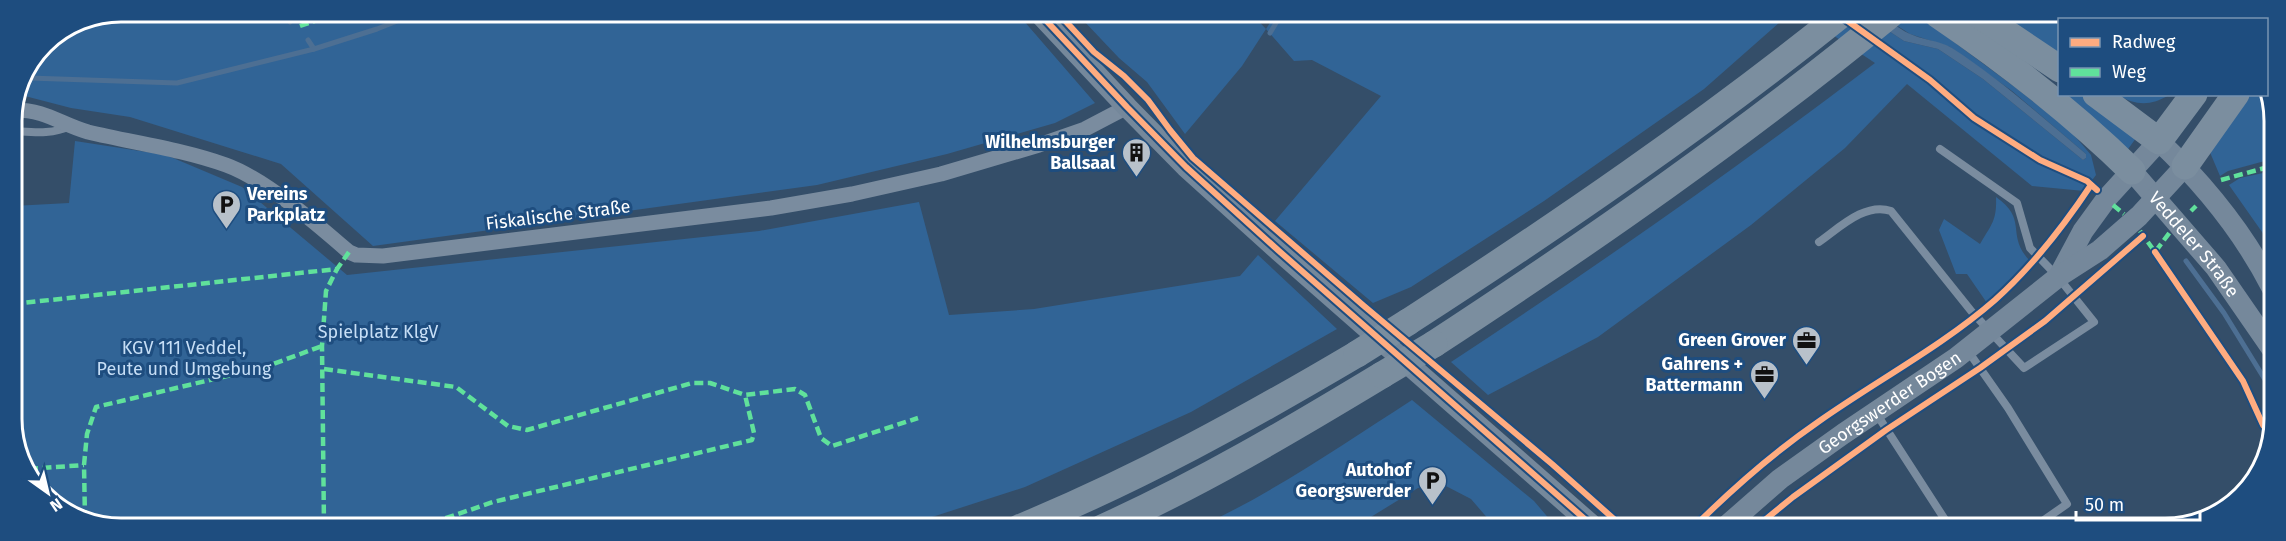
<svg xmlns="http://www.w3.org/2000/svg" width="2286" height="541" font-family="'Fira Sans',sans-serif">
<rect width="100%" height="100%" fill="#344e69"/>
<g fill="#316496">
<polygon points="122,12 1017,13 1095,103 1055,123 947,154 817,185 373,246 281,164 130,117 71,108 21,95 44,44 80,20"/>
<polygon points="1090,13 1251,13 1266,29 1276,13 1789,14 1704,89 1544,201 1411,287 1373,303 1275,221 1381,96 1312,60 1294,61 1266,29 1242,66 1185,134 1147,82 1119,58 1083,20"/>
<path d="M1801,14h62l41,27 34,8 45,30 100,81 3,-2v-4l-74,-63 -62,-44 -40,-13 -31,-20h37l100,74 52,41 12,13 11,13 5,20 -12,16 -52,-5 -125,-102 -62,64 -94,77 -153,112 -110,58 -37,-33c145,-95 286,-194 424,-299z"/>
<polygon points="1997,14 2186,14 2196,19 2060,20 2059,57"/>
<polygon points="2267,90 2272,100 2272,159 2228,171 2220,176 2209,150 2243,95 2266,94"/>
<polygon points="2063,95 2081,95 2118,120 2136,138 2126,152"/>
<path d="M2118,95h51c-18,11 -33,11 -51,0z"/>
<polygon points="75,141 166,155 242,187 347,275 759,231 919,202 949,315 1034,309 1240,276 1258,255 1337,329 1191,412 1025,487 898,528 100,527 44,497 14,441 13,206 69,203"/>
<polygon points="2272,171 2272,252 2262,232 2229,185 2240,178"/>
<path d="M1996,197c33,23 9,38 34,64l-18,20 -25,22 -20,-29h-11l-17,-44 5,-11 36,25c11,-19 17,-23 16,-47z"/>
<path d="M1412,400l122,101 23,27h-61l-25,-29 -29,-15 -24,4 -65,40h-156c76,-35 145,-83 215,-128z"/>
</g>
<path fill="#4d6f93" d="M1863,14c23,0 26,9 45,19 14,7 30,7 44,15 48,31 90,69 134,106v4l-3,2 -100,-81 -45,-30 -34,-8z"/>
<g fill="none" stroke-linecap="round" stroke-linejoin="round">
<g stroke="#4d6f93" stroke-width="5">
<polyline points="282,12 290,22"/>
<polyline points="1270,33 1282,13"/>
<polyline points="308,40 314,49"/>
<polyline points="29,78 177,83 314,49 377,29 420,12"/>
<polyline points="2186,261 2224,313 2272,391"/>
</g>
<g stroke="#7a8c9f" stroke-width="8">
<path d="M12,131c20,1 40,4 58,-5"/>
<path d="M1819,242c20,-14 46,-40 72,-31l81,101 52,56 70,-46 -36,-45 -28,-29 -13,-45 -77,-54"/>
<polyline points="1968,351 2008,408 2067,504 2031,529"/>
<polyline points="1876,413 1951,529"/>
</g>
<path stroke="#7a8c9f" stroke-width="15" d="M15,110c31,0 45,14 73,22 46,11 93,17 138,33 39,14 92,60 123,87l7,3 27,1 388,-48 81,-14 89,-20 98,-29 46,-16 42,-22"/>
<g stroke="#75889b" stroke-width="21">
<polyline points="1039,13 1127,107 1186,167 1279,251 1595,528"/>
<path id="s1" d="M2132,171l84,97 56,81"/>
<path d="M2060,274l23,-43 24,-33 52,-57c46,44 84,90 113,147"/>
<path id="s2" d="M1724,528l56,-49 63,-45 113,-76 102,-81 42,-27 39,-34 46,-50"/>
</g>
<g stroke="#7b8e9f" stroke-width="27">
<path d="M1937,14c69,47 135,98 195,157"/>
<polyline points="1978,14 2060,69"/>
<polyline points="2096,94 2159,141 2194,94"/>
<polyline points="2185,166 2236,94"/>
<path d="M1408,322c150,-97 296,-197 434,-308"/>
<path d="M1434,344c159,-104 311,-210 457,-330"/>
<path d="M1019,528c119,-49 228,-109 338,-174"/>
<path d="M1102,528c98,-44 189,-98 280,-153"/>
</g>
<g stroke="#7b8e9f" stroke-width="27">
<polyline points="1357,354 1408,322"/>
<polyline points="1382,375 1434,344"/>
</g>
<g stroke="#60e19b" stroke-width="4.5" stroke-dasharray="9 4.5" stroke-linecap="butt">
<polyline points="300,26 340,12"/>
<polyline points="2221,180 2272,166"/>
<polyline points="2113,205 2124,214"/>
<polyline points="2191,211 2196,206"/>
<polyline points="2140,231 2155,252 2170,232"/>
<polyline points="13,304 337,269 349,252"/>
<polyline points="324,369 456,387 508,426 527,430 692,383 710,383 745,395 795,389 805,395 821,438 832,446 918,418"/>
<polyline points="29,469 84,465"/>
<polyline points="85,519 84,465 87,434 96,407 265,367 322,346"/>
<polyline points="324,527 322,346 326,291 337,269"/>
<polyline points="420,527 493,502 752,440 754,433 745,395"/>
</g>
<defs>
<g id="cycleway">
<polyline points="1039,13 1127,107 1186,167 1279,251 1595,528"/>
<polyline points="1058,13 1094,52 1124,76 1148,100 1170,130 1193,158 1364,306 1552,464 1624,528"/>
<polyline points="1838,14 1930,80 1974,118 2040,160 2087,181 2097,190"/>
<polyline points="2155,252 2243,381 2263,425 2272,436"/>
<path d="M1693,528c38,-38 80,-75 125,-106 58,-41 123,-75 177,-122 38,-34 68,-73 96,-115"/>
<polyline points="1755,528 1793,497 1886,430 1980,368 2045,321 2143,236"/>
</g>
</defs>
<use href="#cycleway" stroke="#1e4d7f" stroke-width="10"/>
<use href="#cycleway" stroke="#ffac80" stroke-width="6"/>
</g>
<defs>
<symbol id="building-pin" viewBox="-11 -11 22 30"><path d="M0 17L-7.5 6A9.5 9.5 0 1 1 7.5 6Z" fill="#b8c1ca" stroke="#1e4d7f"/><path d="M-4-6H4V6H1V3H-1V6H-4ZM-2.5-4.3h1.7v1.8h-1.7ZM.8-4.3h1.7v1.8H.8ZM-2.5-1h1.7V.8h-1.7ZM.8-1h1.7V.8H.8Z" fill="#111"/></symbol>
<symbol id="parking-pin" viewBox="-11 -11 22 30"><path d="M0 17L-7.5 6A9.5 9.5 0 1 1 7.5 6Z" fill="#b8c1ca" stroke="#1e4d7f"/><path d="M-3.5-5.5H1a3.5 3.5 0 0 1 0 7H-1V5.5H-3.5ZM-1-3.4V-.6H.8a1.4 1.4 0 0 0 0-2.8Z" fill="#111"/></symbol>
<symbol id="office-pin" viewBox="-11 -11 22 30"><path d="M0 17L-7.5 6A9.5 9.5 0 1 1 7.5 6Z" fill="#b8c1ca" stroke="#1e4d7f"/><path d="M-6-3h4V-5.5h4V-3h4V5H-6ZM-1-4.5V-3h2v-1.5ZM-6 0V1H6V0Z" fill="#111"/></symbol>
</defs>
<g fill-rule="evenodd">
<use href="#building-pin" x="1120" y="136" width="33" height="45"/>
<use href="#parking-pin" x="210" y="188" width="33" height="45"/>
<use href="#office-pin" x="1790" y="324" width="33" height="45"/>
<use href="#office-pin" x="1748" y="358" width="33" height="45"/>
<use href="#parking-pin" x="1416" y="464" width="33" height="45"/>
</g>
<g text-anchor="middle" stroke-width="6" stroke-linejoin="round" paint-order="stroke">
<g font-size="18" font-weight="bold" fill="#fff" stroke="#1e4d7f" text-anchor="end">
<text x="1115" y="148">Wilhelmsburger<tspan x="1115" dy="21">Ballsaal</tspan></text>
<text x="247" y="200" text-anchor="start">Vereins<tspan x="247" dy="21">Parkplatz</tspan></text>
<text x="1786" y="346">Green Grover</text>
<text x="1743" y="370">Gahrens +<tspan x="1743" dy="21">Battermann</tspan></text>
<text x="1411" y="476">Autohof<tspan x="1411" dy="21">Georgswerder</tspan></text>
</g>
<g font-size="18" fill="#fff" stroke="#1e4d7f">
<text transform="translate(558 215) rotate(-7)" y="6">Fiskalische Straße</text>
<text dy="6" stroke="none"><textPath href="#s1" startOffset="96">Veddeler Straße</textPath></text>
<text dy="6" stroke="none"><textPath href="#s2" startOffset="208">Georgswerder Bogen</textPath></text>
</g>
<g font-size="18" fill="#c6def6" stroke="#1e4d7f">
<text x="378" y="338">Spielplatz KlgV</text>
<text x="184" y="354">KGV 111 Veddel,<tspan x="184" dy="21">Peute und Umgebung</tspan></text>
</g>
</g>
<path d="M0 0H2286V541H0ZM121 22H2165A99 99 0 0 1 2264 121V419A99 99 0 0 1 2165 518H121A99 99 0 0 1 22 419V121A99 99 0 0 1 121 22Z" fill="#1e4d7f" fill-rule="evenodd"/>
<path fill="none" stroke="#fff" stroke-width="3" d="M121 22H2165A99 99 0 0 1 2264 121V419A99 99 0 0 1 2165 518H121A99 99 0 0 1 22 419V121A99 99 0 0 1 121 22Z"/>
<rect x="2058" y="18" width="210" height="78" fill="#1e4d7f" stroke="#7894b2" stroke-width="1.5"/>
<rect x="2070" y="38" width="30" height="9" fill="#ffac80" stroke="#7894b2" stroke-width="1.5"/>
<text x="2112" y="48" font-size="18" fill="#ffffff">Radweg</text>
<rect x="2070" y="68" width="30" height="9" fill="#60e19b" stroke="#7894b2" stroke-width="1.5"/>
<text x="2112" y="78" font-size="18" fill="#ffffff">Weg</text>
<g transform="translate(48 493) rotate(146)" stroke="#1e4d7f" stroke-width="4.5" paint-order="stroke">
<path d="M0-4.5L10 22L0 15L-10 22Z" fill="#ffffff"/>
<text y="-9" font-size="16" font-weight="bold" text-anchor="middle" fill="#ffffff">N</text>
</g>
<path d="M2076 511v9h124v-9" fill="none" stroke="#ffffff" stroke-width="3"/>
<text x="2085" y="511" font-size="18" fill="#ffffff" stroke="#1e4d7f" stroke-width="4.5" paint-order="stroke">50 m</text>
</svg>
